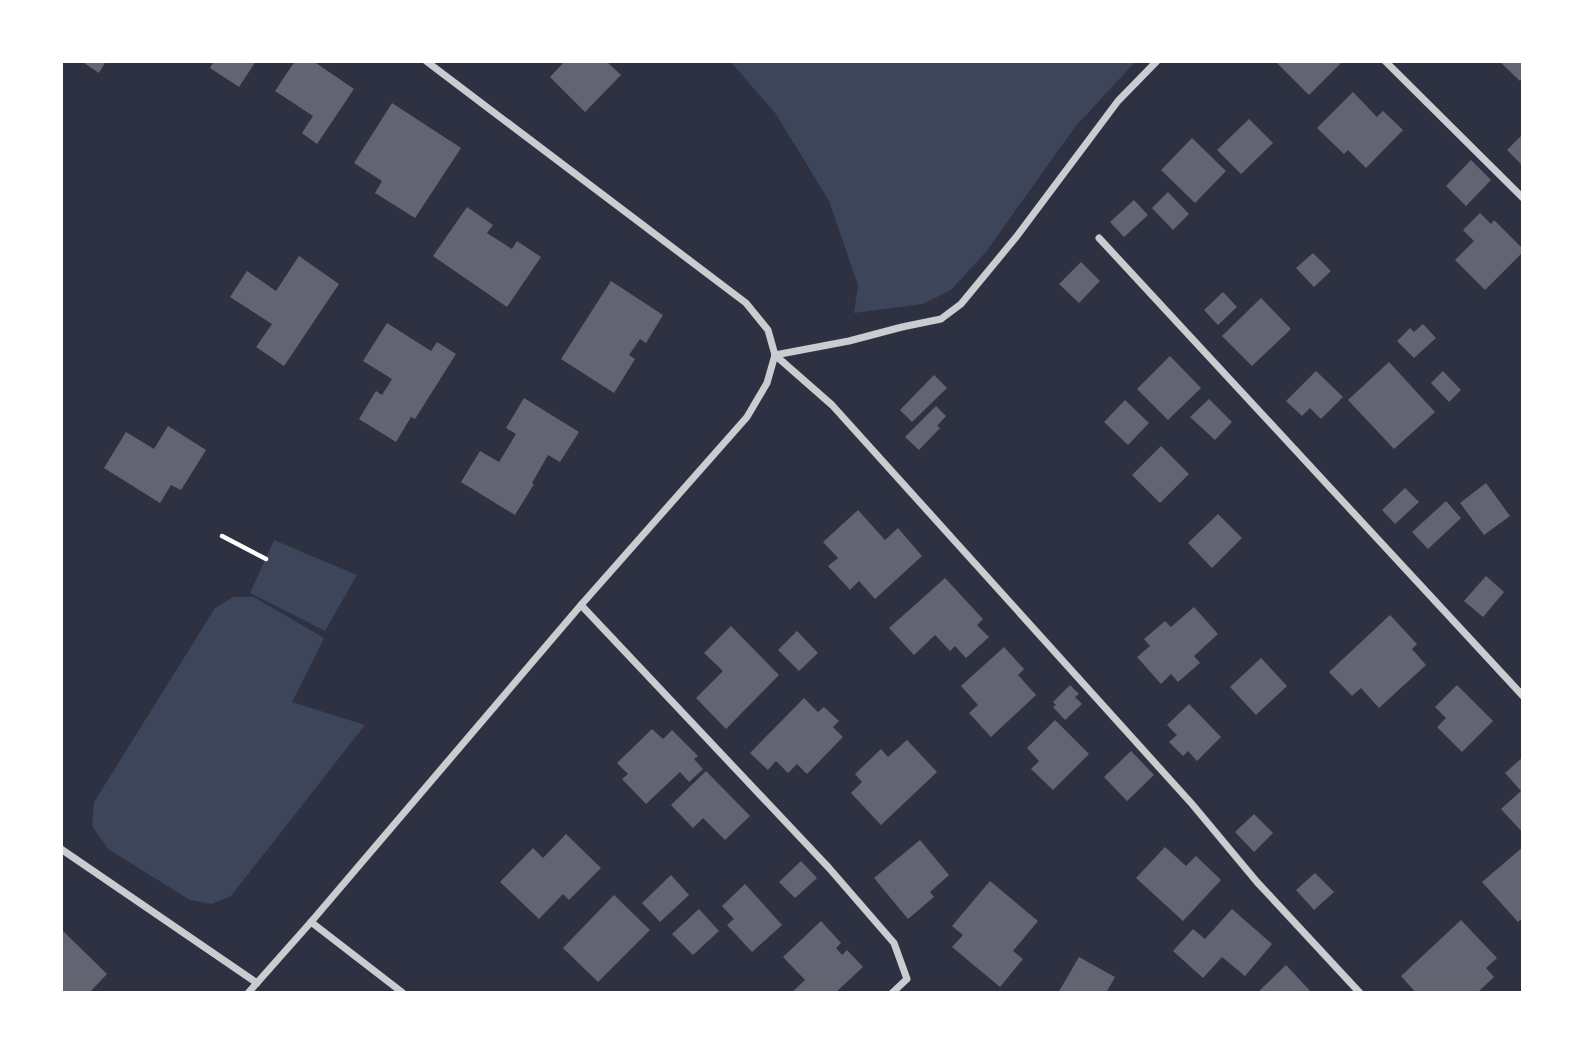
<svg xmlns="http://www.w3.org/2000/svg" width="1584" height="1054" font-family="Signika,sans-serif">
<rect width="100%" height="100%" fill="#2d3142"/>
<g fill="#3c4559">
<polygon points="730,61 1136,61 1075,127 986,252 951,290 923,304 854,313 858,285 829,201 776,114"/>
<polygon points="274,540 357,575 325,631 250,593"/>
<polygon points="233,597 254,597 324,638 292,702 365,725 231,896 212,904 190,900 108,849 92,826 94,802 215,608"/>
</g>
<g fill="#626471">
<polygon points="81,61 106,61 99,73"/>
<polygon points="214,61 256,61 239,87 210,68"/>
<polygon points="295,61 313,61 354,89 317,144 302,133 313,116 275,91"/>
<polygon points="565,61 606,61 621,75 585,112 550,77"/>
<polygon points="1275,61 1343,61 1309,95"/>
<polygon points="1499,61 1523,61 1523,77 1520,81"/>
<polygon points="1353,92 1377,117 1383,111 1403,130 1366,168 1348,150 1344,154 1317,128"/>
<polygon points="392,103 461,148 415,218 375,193 382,181 354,163"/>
<polygon points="1249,119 1273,143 1241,174 1217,150"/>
<polygon points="1523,134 1523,166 1507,150"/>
<polygon points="1192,138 1226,171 1195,203 1161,170"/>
<polygon points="1471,160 1491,180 1466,206 1446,186"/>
<polygon points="1168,192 1189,214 1173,230 1152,208"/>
<polygon points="1134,200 1148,215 1124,237 1110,222"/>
<polygon points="467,207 493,225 487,233 512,249 517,241 541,257 507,307 433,256"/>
<polygon points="1480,213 1491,224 1494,220 1523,249 1523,252 1485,290 1455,260 1474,241 1463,230"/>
<polygon points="1313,253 1331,271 1314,287 1296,268"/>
<polygon points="299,256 339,284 284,366 256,347 272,324 230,297 247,271 276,291"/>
<polygon points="1081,262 1100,281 1079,303 1059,284"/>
<polygon points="611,281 663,315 646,343 640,339 629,355 635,359 614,393 561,359"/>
<polygon points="1223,292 1237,307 1218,325 1204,310"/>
<polygon points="1261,298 1291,329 1252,366 1222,336"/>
<polygon points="387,323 431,351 437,342 456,354 415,419 411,417 396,442 359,419 376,391 382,395 392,379 363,361"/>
<polygon points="1423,324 1436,338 1414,358 1397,341 1410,328 1414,332"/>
<polygon points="1170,356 1201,388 1168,420 1137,389"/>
<polygon points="1389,362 1435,412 1394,449 1348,400"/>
<polygon points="1316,371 1343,397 1321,419 1310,408 1302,416 1286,401"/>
<polygon points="1443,371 1461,390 1449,402 1431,383"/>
<polygon points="934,375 947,388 912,422 900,410"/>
<polygon points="524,398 579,432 560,462 548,455 532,483 534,484 515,515 461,482 480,451 499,462 516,434 506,428"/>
<polygon points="1209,399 1232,422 1215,440 1190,417"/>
<polygon points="1125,400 1149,423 1128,445 1104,422"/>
<polygon points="936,406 946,416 937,426 940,428 919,450 905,437"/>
<polygon points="168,426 206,450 181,490 171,485 160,503 104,468 126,432 154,449"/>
<polygon points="1161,446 1189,474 1160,503 1132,475"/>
<polygon points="1486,483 1510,516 1484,535 1460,503"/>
<polygon points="1405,488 1419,502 1395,524 1382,510"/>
<polygon points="1446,501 1461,518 1428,549 1412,532"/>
<polygon points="858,510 885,540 898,528 922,556 875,599 859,581 850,590 828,566 838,558 823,542"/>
<polygon points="1218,514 1242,538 1212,568 1188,543"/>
<polygon points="1486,576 1504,592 1483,617 1464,601"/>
<polygon points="945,578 983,619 977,625 989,637 966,658 955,646 950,651 935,635 914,655 889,628"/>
<polygon points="1194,607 1218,634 1194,656 1200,663 1178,682 1171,674 1161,684 1137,657 1150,646 1144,639 1165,621 1171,627"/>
<polygon points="1390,615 1417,644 1412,649 1426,665 1379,708 1361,688 1352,696 1329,672"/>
<polygon points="731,626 779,675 726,729 696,698 723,671 704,653"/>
<polygon points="797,631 818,653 799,671 778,650"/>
<polygon points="1004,647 1024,669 1018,675 1036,695 991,737 969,713 978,705 961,686"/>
<polygon points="1261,658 1287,686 1256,715 1230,687"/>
<polygon points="1070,685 1079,694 1075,697 1082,704 1065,720 1053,707 1056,705 1053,702"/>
<polygon points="1457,685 1493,721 1462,752 1437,727 1446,718 1435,707"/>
<polygon points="804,698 818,712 824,707 839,721 833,727 843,737 807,774 797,764 788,773 776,761 768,770 750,753"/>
<polygon points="1189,704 1221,737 1197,761 1188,751 1183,756 1169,742 1177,735 1167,725"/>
<polygon points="1055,720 1089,754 1053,790 1031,769 1039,761 1027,748"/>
<polygon points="652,729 663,739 672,730 698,756 694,759 703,769 689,782 680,772 646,804 622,779 628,774 617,763"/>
<polygon points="907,740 937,772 881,825 851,793 862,782 855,774 881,749 888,757"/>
<polygon points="1131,751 1154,775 1127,801 1104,777"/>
<polygon points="1523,757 1523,833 1501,809 1521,791 1505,773"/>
<polygon points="706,771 750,816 725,840 703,818 693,828 671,805"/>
<polygon points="1254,814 1273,833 1254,852 1235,832"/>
<polygon points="566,834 601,868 569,900 563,894 539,919 500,882 533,848 543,858"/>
<polygon points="920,840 949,875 930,892 934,897 908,919 874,878"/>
<polygon points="1165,847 1186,866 1196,856 1221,880 1183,921 1136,878"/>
<polygon points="1523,847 1523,918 1518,922 1482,882"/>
<polygon points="801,861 817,878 795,898 779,882"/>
<polygon points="1315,873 1334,892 1314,910 1296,890"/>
<polygon points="671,875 689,895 660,922 642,903"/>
<polygon points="990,881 1038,921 1013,951 1023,959 1000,987 952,947 963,935 952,926"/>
<polygon points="745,884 782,925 752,952 727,925 734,919 722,906"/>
<polygon points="614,895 650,930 598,982 563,948"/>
<polygon points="699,909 719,931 693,955 672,934"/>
<polygon points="1232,909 1272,944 1245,976 1222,957 1203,978 1173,951 1193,929 1205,939"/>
<polygon points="1461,920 1497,958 1486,968 1494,977 1477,993 1416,993 1401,976"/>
<polygon points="821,921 841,943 836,948 842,955 847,950 863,967 835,993 791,993 805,980 783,957"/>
<polygon points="61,929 107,974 89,993 61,993"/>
<polygon points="1079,957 1115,977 1106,993 1058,993"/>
<polygon points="1286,965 1312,993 1257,993"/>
</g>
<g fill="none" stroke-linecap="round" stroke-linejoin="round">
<polyline stroke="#fff" stroke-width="4.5" points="222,536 266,559"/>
<g stroke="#caccd0" stroke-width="7">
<polyline points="426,61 746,303 768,330 775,355"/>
<polyline points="1385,61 1523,198"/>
<polyline points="1099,238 1523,696"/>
<polyline points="775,355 832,405 1192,804 1257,882 1360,993"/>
<polyline points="775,355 849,341 902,327 941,319 961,304 1017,236 1118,101 1157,61"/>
<polyline points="581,605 829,868 894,943 907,979 892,993"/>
<polyline points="61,849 257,983"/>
<polyline points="311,922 403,993"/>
<polyline points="248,993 311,922 581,605 747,417 767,383 775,355"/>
</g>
</g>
<rect width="1584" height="1054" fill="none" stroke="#ffffff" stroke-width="126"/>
</svg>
